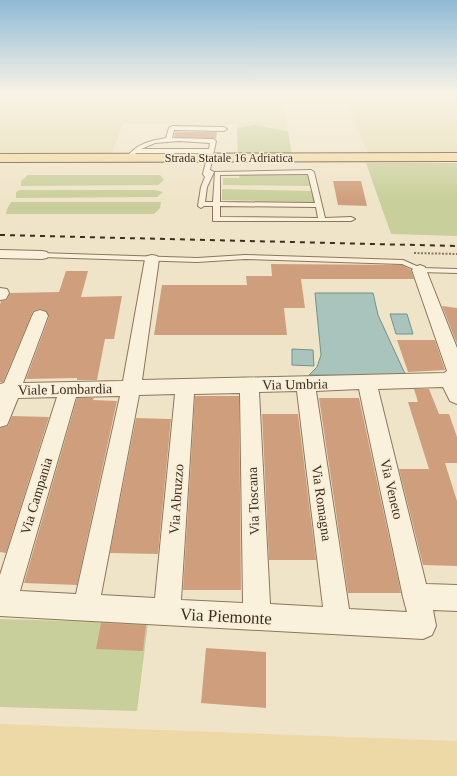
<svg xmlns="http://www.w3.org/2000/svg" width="457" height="776" font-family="Georgia,serif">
<rect width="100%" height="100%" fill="#f0e4c8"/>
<g fill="#e6deb5">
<polygon points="0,92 327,92 331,104 284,104 288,131 254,125 237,128 237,124 123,123 112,153 0,154"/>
<polygon points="343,92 457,92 457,154 368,154"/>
</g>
<g fill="#c9cf9b">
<polygon points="254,125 288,131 292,156 238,156 237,128"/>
<polygon points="366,163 457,163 457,236 391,234"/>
<polygon points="240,174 310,176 311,186 223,185 223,178 239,178"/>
<polygon points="28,175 160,175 164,180 158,185 21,186 21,181"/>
<polygon points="222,189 313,191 315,202 222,200"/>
<polygon points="20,190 155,190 163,192 157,197 16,198 16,192"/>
<polygon points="11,202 161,202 160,208 154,214 6,214 7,209"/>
<polygon points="0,619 148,623 137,711 0,707"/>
</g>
<polygon fill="#ecd9a5" points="0,724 457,741 457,776 0,776"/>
<g fill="#a9c4bc" stroke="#6f938a">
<polygon points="315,293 373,293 378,315 406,376 309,375 317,367 321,355"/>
<polygon points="390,314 407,314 413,334 396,334"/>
<polygon points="292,349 313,350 314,366 292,365"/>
</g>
<g fill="#cf9f7d">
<polygon points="175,132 217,132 216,139 213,138 174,137"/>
<polygon points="333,181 361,181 367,206 338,205"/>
<polygon points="271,264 402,265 411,270 414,279 301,279 305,308 284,308 287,335 154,335 162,285 247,285 246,276 272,276"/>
<polygon points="66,271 88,271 81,297 122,296 114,339 105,339 97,380 77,380 77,378 26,379 49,317 46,311 40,309 33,311 3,382 0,382 0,305 1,301 7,300 10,293 59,292"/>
<polygon points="442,306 457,308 457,344"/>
<polygon points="397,340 435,340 445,370 408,372"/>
<polygon points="414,389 429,389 439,414 449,414 457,437 457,463 445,463 457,501 457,566 423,565 399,469 429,469 408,402 418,402"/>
<polygon points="195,396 239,396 241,590 183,590"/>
<polygon points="77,398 94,398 93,400 117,401 77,585 24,583"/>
<polygon points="319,398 359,398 401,593 348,593"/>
<polygon points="262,414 298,414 316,560 269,560"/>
<polygon points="12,416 49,417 6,553 0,552 0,428 8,426"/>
<polygon points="136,418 171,419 158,554 110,553"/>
<polygon points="101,623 146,625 143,651 96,649"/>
<polygon points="206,648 266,652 266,708 201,703"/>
</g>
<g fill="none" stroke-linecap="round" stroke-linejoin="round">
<defs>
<g id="lane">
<path d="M172,126l52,1 3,2 -3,2 -50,-1 -2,8 41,1 3,2 -6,29 4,2 -7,15 -2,15h8l2,-30 96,-2 3,2 11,46 26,-1 4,2 -4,2h-138v-15h-9l-3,2 -3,-2 3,-19 4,-10 -2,-3 5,-21h-72l-5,6 -5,-1c10,-14 23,-17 40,-20l3,-10zM179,141l31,2 -1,6h-68l14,-6zM308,174l7,29 -95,-1v-27zM220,206l96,1 2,11 -98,-1z"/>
<polygon points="39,253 197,258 245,255 403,260 421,268 457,269 457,273 420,272 402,264 245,259 197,262 42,257 39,257"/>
</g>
<g id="street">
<polygon points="0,250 42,251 47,252 49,255 47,258 42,259 0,258"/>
<path d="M152,255l5,1 2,3 -17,121 302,-7 3,-2 -35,-101 3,-3 5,-2 5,2 32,81v56l-7,-3 -7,-14 -65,2 48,195 31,1v26l-24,-1 3,16 -4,9 -9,4 -423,-23v-41l57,-178 -39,1 -11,27 -7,2v-43l4,-1 28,-67 2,-4 6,-2 6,2 2,4 -25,67 100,-2 22,-122 2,-3zM359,389l44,208 4,15 -58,-3 -33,-218zM297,391l26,216 -53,-3 -11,-212zM240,393l3,210 -62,-3 13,-206zM175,394l-20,204 -54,-3 38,-200zM120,396l-44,198 -56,-3 56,-194z"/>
<polygon points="0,288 7,289 9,293 6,299 0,300"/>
</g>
<polygon id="primary" points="457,153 457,161 0,162 0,154"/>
</defs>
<use href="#lane" stroke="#8d765c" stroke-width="2"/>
<use href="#street" stroke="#8d765c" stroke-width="2"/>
<use href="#primary" stroke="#5b4430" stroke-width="2"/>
<polyline stroke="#8d765c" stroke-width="2" stroke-dasharray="2 1.5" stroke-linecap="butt" points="414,253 457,254"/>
<use href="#lane" fill="#faf1dc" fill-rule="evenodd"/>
<use href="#street" fill="#faf1dc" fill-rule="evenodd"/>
<use href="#primary" fill="#f3d9a0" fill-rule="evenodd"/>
<polyline stroke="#3d2e20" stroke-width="2" stroke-dasharray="5 5" stroke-linecap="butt" points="0,235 457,246"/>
</g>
<linearGradient id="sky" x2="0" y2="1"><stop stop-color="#8fbad6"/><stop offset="0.46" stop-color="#f8f3e6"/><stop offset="1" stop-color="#f8f3e6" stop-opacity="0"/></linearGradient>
<rect width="457" height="200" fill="url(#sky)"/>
<g text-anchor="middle" stroke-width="3" stroke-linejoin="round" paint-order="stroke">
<g font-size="12" fill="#3d2e20" stroke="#f7eed8">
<text x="229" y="162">Strada Statale 16 Adriatica</text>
</g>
<g font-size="14" fill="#3d2e20" stroke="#f7eed8">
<text transform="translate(295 384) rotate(-1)" y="5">Via Umbria</text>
<text transform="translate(65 389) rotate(-1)" y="5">Viale Lombardia</text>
<text transform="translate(392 489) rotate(77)" y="5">Via Veneto</text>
<text transform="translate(36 496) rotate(-73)" y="5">Via Campania</text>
<text transform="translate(176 499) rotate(-86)" y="5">Via Abruzzo</text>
<text transform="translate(253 501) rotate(-92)" y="5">Via Toscana</text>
<text transform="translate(322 503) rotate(82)" y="5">Via Romagna</text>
</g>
<g font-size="17" fill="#3d2e20" stroke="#f7eed8">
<text transform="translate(226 616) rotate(3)" y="6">Via Piemonte</text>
</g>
</g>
</svg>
